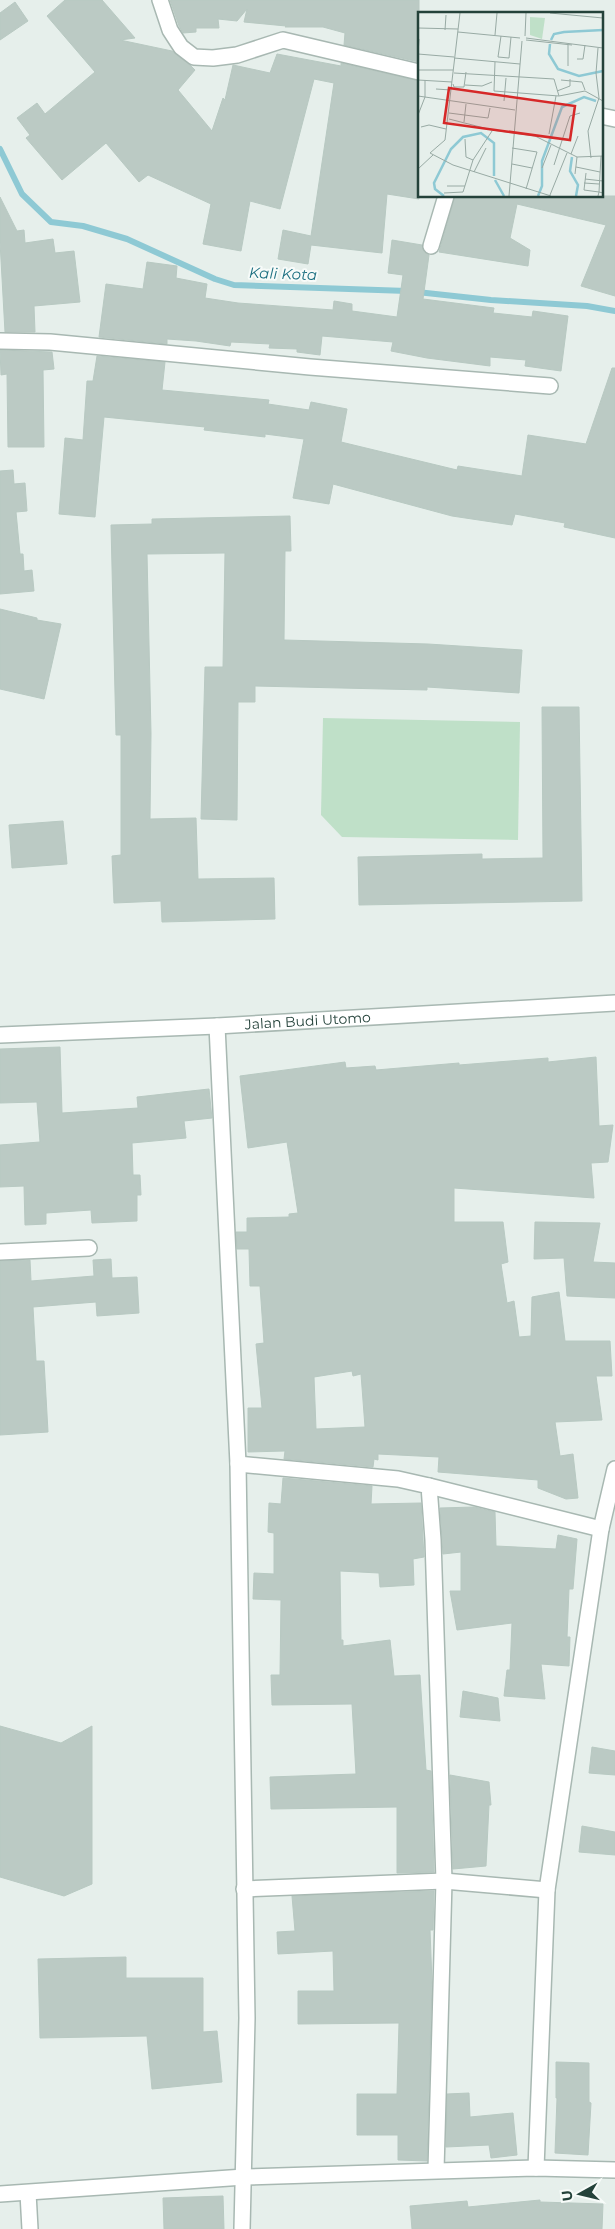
<svg xmlns="http://www.w3.org/2000/svg" width="615" height="2229" font-family="Montserrat,sans-serif">
<rect width="100%" height="100%" fill="#e6efeb"/>
<polygon fill="#bfe0c8" points="323,718 520,722 518,840 342,837 321,815"/>
<g fill="none" stroke-linecap="round" stroke-linejoin="round">
<g stroke="#8ec9d4" stroke-width="6">
<polyline points="0,149 22,194 51,222 83,226 127,239 215,279 234,285 407,291"/>
<polyline points="417,292 491,300 587,306 615,311"/>
</g>
</g>
<g fill="#bbcac4" stroke="#b8c9c2" fill-rule="evenodd">
<polygon points="65,0 102,0 135,38 120,40 172,51 190,65 195,70 178,90 212,131 223,98 225,100 233,65 270,73 277,54 341,66 341,63 419,81 419,199 387,194 382,253 311,245 308,264 278,259 283,230 311,236 334,83 314,79 280,209 250,201 241,251 203,244 211,204 148,175 139,182 106,143 62,180 26,138 30,135 17,118 37,103 45,114 95,72 47,16"/>
<polygon points="170,0 419,0 419,62 344,45 345,33 323,27 285,27 286,26 244,22 247,9 237,21 218,19 219,28 196,28 196,32 183,33 179,26"/>
<polygon points="15,2 28,21 0,40 0,13"/>
<polygon points="455,196 615,196 615,296 581,286 606,225 517,204 510,238 530,250 528,266 439,252"/>
<polygon points="0,197 17,231 24,230 25,243 53,239 55,253 74,251 80,302 34,306 35,332 5,332 0,242"/>
<polygon points="392,240 422,245 424,252 429,255 423,299 494,308 493,313 532,317 533,311 568,316 561,371 525,366 526,360 490,357 490,366 427,358 391,351 393,342 322,336 320,355 297,352 297,349 269,348 270,344 231,342 230,346 196,341 167,339 167,344 99,337 106,284 143,289 147,262 177,266 176,278 207,284 205,298 238,303 333,310 334,301 352,304 352,311 397,317 403,275 388,273"/>
<polygon points="0,350 52,352 54,369 43,370 44,447 8,447 7,374 1,375"/>
<polygon points="97,356 165,362 162,390 269,400 268,404 309,410 311,402 347,409 341,442 457,470 458,466 522,476 528,435 586,444 612,368 615,368 615,538 564,527 565,523 515,514 512,525 452,516 333,484 329,504 293,498 304,439 265,434 265,437 204,430 205,427 104,417 95,517 59,514 65,438 83,440 87,381 93,381"/>
<polygon points="13,470 14,484 25,483 27,511 16,512 20,554 23,554 24,571 32,570 34,591 0,594 0,471"/>
<polygon points="290,516 291,551 285,551 284,640 428,644 522,650 519,693 427,687 427,690 255,686 255,702 238,702 237,820 201,819 205,667 223,667 225,553 147,554 151,734 150,819 196,818 198,879 274,878 275,919 162,922 161,901 114,903 112,856 121,855 121,735 116,735 111,525 152,524 152,519"/>
<polygon points="0,609 37,618 37,620 61,624 44,699 0,689"/>
<polygon points="542,707 579,707 582,901 359,905 358,857 482,854 482,859 543,858"/>
<polygon points="63,821 67,864 12,868 9,825"/>
<polygon points="60,1047 62,1113 138,1108 137,1097 209,1089 212,1118 184,1121 186,1138 132,1143 133,1175 140,1175 141,1195 137,1195 137,1221 92,1223 91,1210 46,1213 46,1224 25,1225 24,1186 0,1187 0,1145 40,1142 37,1102 0,1103 0,1049"/>
<path d="M596,1057l3,69 14,-1 -5,37 -17,1 3,35 -140,-10v34h49l5,40 -7,2 6,39 7,-2 5,36 12,-1 1,-39 27,-5 6,49h45l2,35h-16l6,44 -47,2 5,34 13,-2 5,44 -12,1 -28,-11v-8l-100,-8 1,-15 -61,-3v6l-4,-1 -1,8 -89,-8 1,-8 -37,1v-44h14l-6,-64 8,-1 -4,-57h-10l-1,-37h-12l-1,-17h11v-14l42,-1v-3l9,-1 -11,-71 -39,6 -8,-72 105,-14 1,6 29,-2 1,4 83,-7v2l89,-7v4zM352,1371l1,5 8,-2 4,53 -49,2 -2,-52z"/>
<polygon points="535,1222 600,1223 593,1262 615,1263 615,1298 567,1296 564,1258 534,1259"/>
<polygon points="111,1259 112,1278 137,1277 139,1313 97,1316 96,1302 33,1307 36,1361 44,1361 48,1432 0,1435 0,1261 30,1260 31,1281 94,1276 93,1260"/>
<polygon points="283,1478 372,1486 371,1504 421,1503 424,1557 413,1559 414,1585 380,1587 379,1573 340,1571 341,1640 343,1640 343,1646 390,1640 394,1676 420,1675 426,1770 431,1771 434,1872 397,1873 397,1807 271,1809 270,1777 356,1774 352,1704 272,1705 271,1675 280,1675 281,1600 253,1599 254,1573 274,1574 274,1533 268,1532 269,1503 281,1504"/>
<polygon points="474,1507 495,1512 496,1546 556,1549 558,1535 577,1539 573,1589 569,1589 567,1637 570,1637 569,1666 541,1664 545,1699 504,1696 507,1670 510,1670 512,1623 457,1630 450,1591 461,1591 461,1552 443,1554 440,1508"/>
<polygon points="463,1691 498,1698 500,1721 460,1717"/>
<polygon points="0,1726 61,1743 92,1726 92,1884 64,1896 0,1877"/>
<polygon points="592,1747 615,1751 615,1775 589,1773"/>
<polygon points="450,1775 489,1782 491,1805 489,1805 486,1866 453,1869"/>
<polygon points="582,1826 615,1832 615,1855 579,1852"/>
<polygon points="434,1891 433,1930 430,1930 432,1983 427,2161 398,2160 398,2135 357,2135 357,2094 397,2094 399,2023 298,2024 298,1991 334,1991 333,1951 278,1954 277,1932 295,1931 292,1896"/>
<polygon points="126,1957 126,1978 203,1978 203,2032 217,2031 222,2082 152,2089 147,2036 40,2038 38,1959"/>
<polygon points="556,2062 589,2063 589,2102 591,2103 588,2155 555,2153 557,2098 556,2098"/>
<polygon points="469,2093 470,2117 513,2113 517,2155 491,2158 489,2145 446,2147 447,2094"/>
<polygon points="223,2196 224,2229 164,2229 163,2198"/>
<polygon points="540,2200 540,2202 603,2204 602,2229 412,2229 410,2206 467,2201 468,2207"/>
</g>
<g fill="none" stroke-linecap="round" stroke-linejoin="round">
<defs>
<g id="minor">
<polyline points="160,0 170,30 181,47 194,57 213,58 237,55 283,40 419,72"/>
<polyline points="601,116 615,119"/>
<polyline points="431,246 446,196"/>
<polyline points="0,341 50,342 310,367 550,386"/>
<polyline points="217,1026 238,1464 247,2018 242,2229"/>
<path id="s1" d="M0,1035l217,-9 398,-23"/>
<polyline points="0,1252 89,1248"/>
<polyline points="238,1464 398,1479 429,1486 433,1540 444,1881 436,2170"/>
<polyline points="429,1486 601,1529"/>
<polyline points="244,1889 444,1881 547,1890"/>
<polyline points="536,2168 547,1890 601,1529 615,1469"/>
<polyline points="28,2193 30,2229"/>
<polyline points="0,2194 244,2177 536,2168 615,2170"/>
</g>
</defs>
<use href="#minor" stroke="#a8b8b2" stroke-width="18"/>
<use href="#minor" stroke="#fff" stroke-width="15"/>
</g>
<g text-anchor="middle" stroke-width="4" stroke-linejoin="round" paint-order="stroke">
<g font-size="14" fill="#24423a" stroke="#f7fbf9">
<text dy="5" stroke="none"><textPath href="#s1" startOffset="308">Jalan Budi Utomo</textPath></text>
</g>
<g font-size="15" font-style="italic" fill="#1c6f80" stroke="#f7fbf9">
<text transform="translate(283 274) rotate(2)" y="5">Kali Kota</text>
</g>
</g>
<g transform="translate(418 12)">
<rect width="185" height="185" fill="#e6efeb"/>
<path d="M112,5l15,1 -3,21 -12,-4z" fill="#bfe0c8"/>
<path fill="none" stroke="#8ec9d4" stroke-width="2.5" d="M133,28l3,-6 10,-2 39,-2M132,32l-1,10 9,15 21,7 24,-5M154,145l-2,14 8,14 -2,11M77,168l9,16M26,184l-9,-7 -1,-6 17,-34 12,-12 18,-4 13,10v33M120,184l4,-10v-25l20,-54 22,-10 12,4"/>
<path fill="none" stroke="#98aaa4" stroke-width="1" d="M42,1l-15,127 -15,13 23,12 98,31M132,1l53,5M0,16l40,1M27,18l1,-15M40,20l62,6M77,23l2,-22M83,24l-3,21 11,1 2,-21M107,24l1,-23M108,26l77,10M108,28l46,5M0,42l36,3M0,42l1,-15M36,46l66,6M159,47h6l2,-14M77,50l-1,29 65,5 26,-5 18,10M150,54v-21M0,58h35M36,61l100,6 5,17M0,68l34,2M143,68l21,2 3,8M35,72l1,3h10l2,-15M47,73l17,1 10,-4M18,77l15,1M139,79l13,-5v-7M0,84l97,14M86,89l2,-23M31,101l39,5 2,-10M0,103l7,-18v-17M31,107l43,11 43,6 42,21 26,-1M46,110l2,-18M3,115l8,-2 17,4M131,122l7,-38M47,127l1,18 7,3M94,136l25,4 -11,37M153,142l7,-18M183,144l-2,36 4,1M173,146l-3,-27 11,-33 -3,-25 2,-25M94,152l20,4M136,153l16,-49 10,-3M158,155l24,5M124,156l9,-23M0,157l15,-14M56,160l12,-24M168,161l-2,17 15,2 -1,4M157,162l2,-17M167,167l18,2M166,171l15,1M29,174h18M26,181l19,-1 10,-32 19,-29M132,183l17,-42M91,184l13,-155"/>
<path fill="#d62828" fill-opacity="0.15" stroke="#d62828" stroke-width="2.5" d="M31,76l126,18 -5,34 -126,-17z"/>
<rect width="185" height="185" fill="none" stroke="#24423a" stroke-width="2.5"/>
</g>
<g transform="translate(580 2194) rotate(262)" stroke="#f7fbf9" stroke-width="4" paint-order="stroke">
<path d="M0-4L9 19L0 12L-9 19Z" fill="#24423a"/>
<text y="-8" font-size="14" font-weight="bold" text-anchor="middle" fill="#24423a">U</text>
</g>
</svg>
